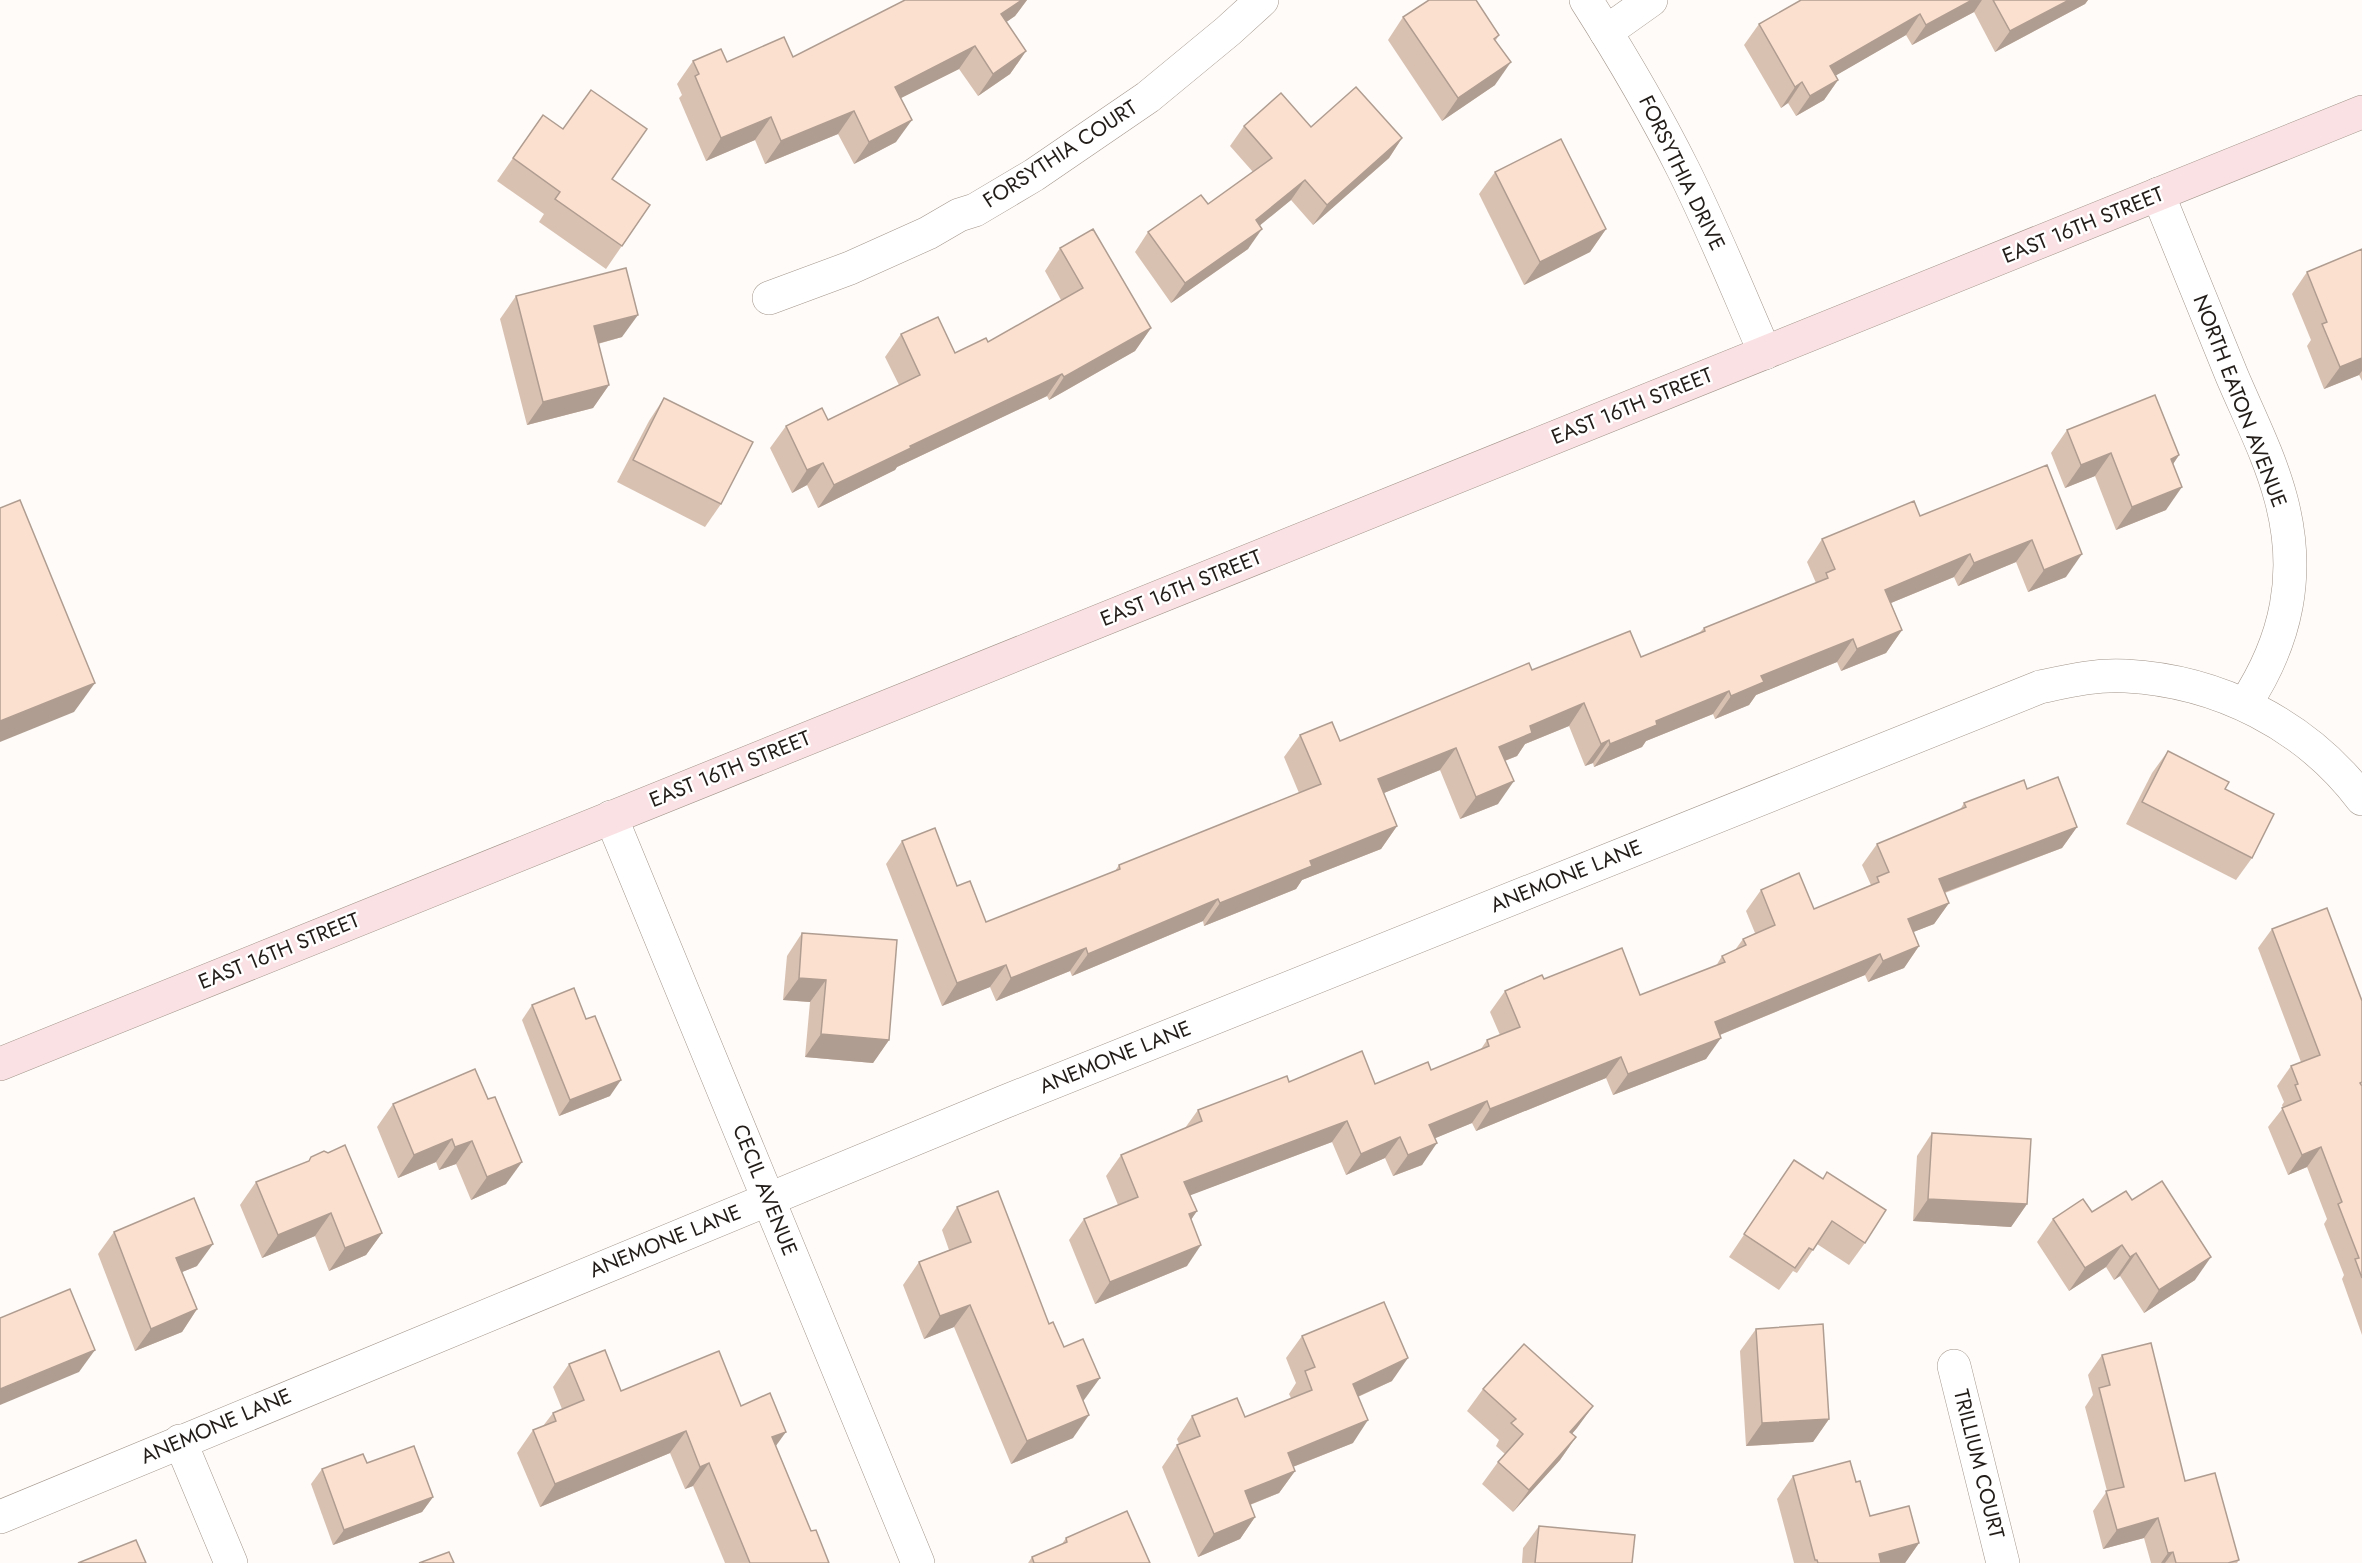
<svg xmlns="http://www.w3.org/2000/svg" width="2362" height="1563" font-family="Jost,sans-serif">
<rect width="100%" height="100%" fill="#fefbf8"/>
<g fill="none" stroke-linecap="round" stroke-linejoin="round">
<defs>
<g id="street">
<path d="M1586,0c35,55 68,111 97,169 30,60 55,122 82,184"/>
<polyline points="1606,32 1651,0"/>
<path d="M2158,194c25,61 49,122 74,182 17,40 38,81 49,123 20,75 6,141 -36,205"/>
<polyline points="769,298 850,268 928,233 959,215 975,210 1034,175 1148,97 1228,31 1262,0"/>
<polyline points="611,817 918,1563"/>
<polyline points="1954,1366 2003,1563"/>
<polyline points="180,1441 231,1563"/>
<path d="M0,1517l1004,-415 1036,-415c28,-6 57,-13 86,-11 93,5 180,49 236,123"/>
</g>
<polyline id="secondary" points="0,1064 2362,112"/>
</defs>
<use href="#street" stroke="#a3958b" stroke-width="34"/>
<use href="#secondary" stroke="#a3958b" stroke-width="34"/>
<use href="#street" stroke="#fff" stroke-width="33"/>
<use href="#secondary" stroke="#fae1e3" stroke-width="33"/>
</g>
<g fill="#d9c1b2">
<polygon points="905,0 1027,0 1015,16 1006,22 1026,51 1010,74 978,96 959,69 901,98 896,142 854,164 838,134 765,164 755,140 706,161 679,98 682,95 677,84 693,61 727,62 793,57"/>
<polygon points="1801,0 2088,0 2085,4 1995,52 1974,12 1912,45 1906,35 1836,75 1838,80 1824,100 1796,116 1788,103 1781,108 1744,45 1759,24"/>
<polygon points="1403,17 1499,35 1496,40 1495,85 1442,121 1388,40"/>
<polygon points="543,115 612,179 650,205 606,269 539,222 544,214 497,181"/>
<polygon points="1244,126 1311,127 1402,138 1389,158 1313,225 1291,200 1260,225 1248,249 1171,303 1135,252 1148,232 1208,204 1253,172 1230,146"/>
<polygon points="1495,172 1606,229 1590,252 1524,285 1479,194"/>
<polygon points="1060,248 1151,328 1135,351 1049,400 1047,396 897,467 895,470 818,508 807,485 792,493 770,448 786,426 828,420 899,385 885,357 901,334 955,353 988,342 1061,300 1045,271"/>
<polygon points="2362,249 2362,381 2359,375 2324,389 2307,346 2311,340 2292,294 2307,272"/>
<polygon points="516,296 622,337 598,344 609,385 593,408 527,425 500,319"/>
<polygon points="664,398 721,504 705,527 617,482 649,421"/>
<polygon points="2067,430 2179,455 2173,464 2166,510 2116,530 2095,476 2065,488 2051,453"/>
<polygon points="2047,465 2066,577 2028,592 2016,562 1958,586 1954,577 1891,603 1902,630 1886,653 1841,671 1837,662 1756,695 1749,705 1715,719 1713,714 1646,741 1642,747 1594,767 1593,763 1585,766 1569,726 1525,744 1517,756 1505,761 1498,804 1460,819 1440,770 1384,793 1397,826 1381,849 1302,880 1296,889 1204,926 1203,921 1072,976 1070,971 996,1001 990,987 942,1006 886,864 902,841 957,886 986,922 1115,871 1119,865 1299,793 1284,757 1300,735 1340,741 1532,670 1641,657 1700,632 1704,628 1816,583 1807,562 1822,539 1920,516"/>
<polygon points="2168,751 2225,789 2252,858 2236,880 2126,824 2152,773"/>
<polygon points="2027,789 2077,827 2062,848 1945,893 1949,903 1934,924 1913,932 1919,946 1904,968 1868,982 1865,975 1720,1035 1706,1059 1613,1095 1606,1078 1476,1131 1472,1123 1435,1138 1422,1165 1393,1176 1385,1158 1346,1175 1332,1142 1190,1195 1197,1211 1191,1219 1187,1266 1095,1304 1069,1240 1084,1219 1118,1205 1106,1176 1121,1155 1185,1128 1198,1110 1289,1082 1375,1084 1431,1070 1481,1049 1487,1040 1500,1035 1490,1012 1505,991 1544,979 1640,995 1716,966 1722,956 1735,950 1743,939 1755,933 1746,911 1761,890 1814,909 1871,885 1862,865 1877,844 1960,810 1964,803"/>
<polygon points="2272,929 2362,1001 2362,1335 2342,1279 2344,1275 2324,1224 2327,1219 2307,1167 2288,1175 2268,1127 2283,1108 2282,1105 2284,1102 2277,1086 2291,1066 2301,1062 2258,948"/>
<polygon points="802,933 889,1040 873,1063 805,1057 810,1002 783,1000 787,956"/>
<polygon points="532,1005 610,1096 559,1116 522,1020"/>
<polygon points="475,1069 506,1184 471,1200 456,1164 439,1170 436,1162 398,1178 377,1127 393,1104"/>
<polygon points="1932,1133 2027,1204 2011,1227 1913,1221 1917,1156"/>
<polygon points="1794,1160 1865,1243 1849,1265 1817,1244 1797,1273 1793,1271 1779,1290 1729,1257"/>
<polygon points="256,1182 382,1233 366,1255 329,1271 315,1236 262,1258 240,1205"/>
<polygon points="2132,1200 2195,1280 2144,1313 2120,1276 2114,1280 2106,1267 2069,1291 2037,1242 2053,1219 2092,1212"/>
<polygon points="957,1207 1049,1324 1084,1400 1073,1438 1011,1464 954,1327 924,1339 903,1285 919,1262 949,1250 942,1230"/>
<polygon points="114,1232 197,1266 182,1272 197,1309 182,1332 135,1351 98,1254"/>
<polygon points="1756,1329 1829,1419 1813,1442 1746,1446 1740,1351"/>
<polygon points="1302,1336 1392,1381 1358,1397 1353,1443 1293,1467 1295,1471 1279,1493 1250,1505 1255,1517 1240,1539 1198,1557 1162,1467 1177,1445 1179,1444 1177,1439 1192,1416 1245,1417 1291,1398 1289,1394 1296,1383 1286,1358"/>
<polygon points="2102,1355 2239,1560 2237,1563 2151,1563 2144,1538 2103,1549 2093,1511 2107,1491 2085,1407 2093,1395 2088,1375"/>
<polygon points="569,1364 621,1391 741,1406 776,1446 811,1531 829,1563 725,1563 693,1486 685,1489 670,1453 540,1507 517,1453 533,1430 543,1426 553,1413 562,1409 553,1387"/>
<polygon points="1483,1389 1593,1406 1572,1434 1576,1437 1560,1460 1513,1512 1482,1484 1498,1462 1505,1454 1496,1446 1499,1440 1467,1411"/>
<polygon points="367,1463 433,1497 422,1512 333,1545 311,1484 322,1469"/>
<polygon points="1793,1476 1856,1482 1870,1516 1919,1543 1905,1563 1794,1563 1777,1499"/>
<polygon points="1539,1526 1632,1563 1522,1563 1523,1548"/>
<polygon points="1066,1538 1150,1563 1028,1563 1032,1557 1062,1544"/>
</g>
<g fill="#b09d91">
<polygon points="1016,0 1027,0 1015,16 985,37 1001,14"/>
<polygon points="1972,0 1982,0 1974,12 1912,45 1926,25"/>
<polygon points="2069,0 2088,0 2085,4 1995,52 2010,31"/>
<polygon points="1920,14 1906,35 1816,87 1830,66"/>
<polygon points="975,46 959,69 879,109 895,87"/>
<polygon points="1026,51 1010,74 978,96 993,74"/>
<polygon points="1511,62 1495,85 1442,121 1458,98"/>
<polygon points="1838,80 1824,100 1796,116 1810,96"/>
<polygon points="1802,82 1788,103 1781,108 1795,87"/>
<polygon points="854,111 838,134 765,164 781,141"/>
<polygon points="771,117 755,140 706,161 721,138"/>
<polygon points="912,120 896,142 854,164 869,142"/>
<polygon points="1402,138 1389,158 1313,225 1327,205"/>
<polygon points="1305,180 1291,200 1242,240 1256,220"/>
<polygon points="1262,229 1248,249 1171,303 1185,283"/>
<polygon points="1606,229 1590,252 1524,285 1540,262"/>
<polygon points="638,315 622,337 578,349 594,326"/>
<polygon points="1151,328 1135,351 1049,400 1064,377"/>
<polygon points="2362,358 2362,371 2359,375 2324,389 2340,367"/>
<polygon points="1062,374 1047,396 897,467 895,470 818,508 834,485 910,446"/>
<polygon points="609,385 593,408 527,425 543,402"/>
<polygon points="2111,453 2095,476 2065,488 2081,465"/>
<polygon points="2179,455 2164,478 2171,459"/>
<polygon points="823,463 807,485 792,493 807,470"/>
<polygon points="2182,487 2166,510 2116,530 2132,507"/>
<polygon points="2032,540 2016,562 1958,586 1974,563"/>
<polygon points="1970,554 1954,577 1869,612 1885,590"/>
<polygon points="2082,554 2066,577 2028,592 2044,570"/>
<polygon points="1902,630 1886,653 1841,671 1857,649"/>
<polygon points="1853,639 1837,662 1756,695 1749,705 1715,719 1731,696 1761,676"/>
<polygon points="95,683 74,712 0,742 0,721"/>
<polygon points="1729,691 1713,714 1646,741 1642,747 1594,767 1610,744 1656,721"/>
<polygon points="1584,703 1569,726 1525,744 1517,756 1483,769 1499,747 1530,726"/>
<polygon points="1609,740 1593,763 1585,766 1601,744"/>
<polygon points="1456,748 1440,770 1362,802 1378,779"/>
<polygon points="1514,781 1498,804 1460,819 1476,797"/>
<polygon points="1397,826 1381,849 1302,880 1296,889 1204,926 1220,903 1310,861"/>
<polygon points="2077,827 2062,848 1924,900 1939,879"/>
<polygon points="1218,899 1203,921 1072,976 1088,954"/>
<polygon points="1949,903 1934,924 1893,940 1908,919"/>
<polygon points="1919,946 1904,968 1868,982 1883,961"/>
<polygon points="1086,948 1070,971 996,1001 1011,978"/>
<polygon points="1880,954 1865,975 1700,1043 1715,1022"/>
<polygon points="1006,965 990,987 942,1006 957,983"/>
<polygon points="799,978 826,980 810,1002 783,1000"/>
<polygon points="821,1034 889,1040 873,1063 805,1057"/>
<polygon points="1721,1038 1706,1059 1613,1095 1628,1074"/>
<polygon points="1621,1057 1606,1078 1476,1131 1490,1109"/>
<polygon points="621,1080 610,1096 559,1116 570,1100"/>
<polygon points="1487,1101 1472,1123 1414,1147 1429,1125"/>
<polygon points="1347,1121 1332,1142 1170,1203 1184,1182"/>
<polygon points="1400,1137 1385,1158 1346,1175 1361,1154"/>
<polygon points="452,1139 436,1162 398,1178 414,1155"/>
<polygon points="472,1141 456,1164 439,1170 455,1147"/>
<polygon points="1437,1143 1422,1165 1393,1176 1408,1155"/>
<polygon points="2321,1147 2307,1167 2288,1175 2302,1155"/>
<polygon points="522,1162 506,1184 471,1200 487,1177"/>
<polygon points="1928,1199 2027,1204 2011,1227 1913,1221"/>
<polygon points="1197,1211 1182,1233 1189,1214"/>
<polygon points="331,1213 315,1236 262,1258 278,1235"/>
<polygon points="382,1233 366,1255 329,1271 345,1248"/>
<polygon points="213,1244 197,1266 160,1281 176,1258"/>
<polygon points="1201,1245 1187,1266 1095,1304 1110,1282"/>
<polygon points="2122,1245 2106,1267 2069,1291 2085,1268"/>
<polygon points="2136,1253 2120,1276 2114,1280 2130,1257"/>
<polygon points="2211,1257 2195,1280 2144,1313 2159,1290"/>
<polygon points="970,1305 954,1327 924,1339 940,1316"/>
<polygon points="197,1309 182,1332 135,1351 151,1329"/>
<polygon points="95,1350 79,1372 0,1405 0,1389"/>
<polygon points="1408,1358 1392,1381 1337,1406 1353,1384"/>
<polygon points="1100,1378 1084,1400 1061,1409 1077,1386"/>
<polygon points="1593,1406 1577,1428 1554,1454 1570,1432"/>
<polygon points="1089,1415 1073,1438 1011,1464 1027,1441"/>
<polygon points="1829,1419 1813,1442 1746,1446 1762,1423"/>
<polygon points="1368,1420 1353,1443 1272,1475 1288,1453"/>
<polygon points="686,1431 670,1453 540,1507 555,1484"/>
<polygon points="786,1432 770,1454 772,1437"/>
<polygon points="1576,1437 1560,1460 1513,1512 1529,1490"/>
<polygon points="709,1463 693,1486 685,1489 700,1467"/>
<polygon points="1295,1471 1279,1493 1229,1513 1245,1491"/>
<polygon points="433,1497 422,1512 333,1545 344,1530"/>
<polygon points="1255,1517 1240,1539 1198,1557 1214,1534"/>
<polygon points="2158,1518 2144,1538 2103,1549 2117,1530"/>
<polygon points="1919,1543 1905,1563 1872,1563 1879,1554"/>
<polygon points="2173,1552 2165,1563 2161,1563 2168,1553"/>
</g>
<g fill="#fce0cf" stroke="#b09d91" stroke-width="1.5">
<polygon points="905,0 1022,0 1001,14 1026,51 993,74 975,46 895,87 912,120 869,142 854,111 781,141 771,117 721,138 695,76 699,74 693,61 721,49 727,62 784,37 793,57"/>
<polygon points="1429,0 1476,0 1499,35 1494,39 1511,62 1458,98 1403,17"/>
<polygon points="1801,0 1972,0 1926,25 1920,14 1830,66 1838,80 1810,96 1802,82 1795,87 1759,24"/>
<polygon points="1993,0 2069,0 2010,31"/>
<polygon points="1356,87 1402,138 1327,205 1305,180 1256,220 1262,229 1185,283 1148,232 1201,195 1208,204 1272,158 1244,126 1281,93 1311,127"/>
<polygon points="591,90 647,129 612,179 650,205 622,246 555,199 560,192 513,158 543,115 563,129"/>
<polygon points="1561,139 1606,229 1540,262 1495,172"/>
<polygon points="1093,229 1151,328 1064,377 1062,374 910,446 911,448 834,485 823,463 807,470 786,426 822,408 828,420 920,375 901,334 938,317 955,353 986,338 988,342 1083,288 1060,248"/>
<polygon points="2362,249 2362,358 2340,367 2322,324 2327,322 2307,272"/>
<polygon points="626,268 638,315 594,326 609,385 543,402 516,296"/>
<polygon points="2155,395 2179,455 2171,459 2182,487 2132,507 2111,453 2081,465 2067,430"/>
<polygon points="664,398 753,442 721,504 633,460"/>
<polygon points="2047,465 2082,554 2044,570 2032,540 1974,563 1970,554 1885,590 1902,630 1857,649 1853,639 1761,676 1764,682 1731,696 1729,691 1656,721 1657,725 1610,744 1609,740 1601,744 1584,703 1530,726 1532,733 1499,747 1514,781 1476,797 1456,748 1378,779 1397,826 1310,861 1312,866 1220,903 1218,899 1088,954 1086,948 1011,978 1006,965 957,983 902,841 935,828 957,886 970,881 986,922 1120,869 1119,865 1321,784 1300,735 1332,722 1340,741 1529,663 1532,670 1630,631 1641,657 1705,631 1704,628 1828,578 1826,573 1835,569 1822,539 1914,501 1920,516"/>
<polygon points="20,500 95,683 0,721 0,508"/>
<polygon points="2168,751 2229,782 2225,789 2274,814 2252,858 2142,802"/>
<polygon points="2058,777 2077,827 1939,879 1949,903 1908,919 1919,946 1883,961 1880,954 1715,1022 1721,1038 1628,1074 1621,1057 1490,1109 1487,1101 1429,1125 1437,1143 1408,1155 1400,1137 1361,1154 1347,1121 1184,1182 1197,1211 1189,1214 1201,1245 1110,1282 1084,1219 1138,1197 1121,1155 1202,1121 1198,1110 1287,1076 1289,1082 1362,1051 1375,1084 1428,1062 1431,1070 1489,1046 1487,1040 1520,1027 1505,991 1542,975 1544,979 1622,948 1640,995 1725,962 1722,956 1746,945 1743,939 1775,925 1761,890 1799,873 1814,909 1879,882 1877,877 1889,872 1877,844 1966,807 1964,803 2024,780 2027,789"/>
<polygon points="2327,908 2362,1001 2362,1082 2360,1083 2362,1086 2362,1278 2355,1259 2359,1258 2338,1204 2342,1202 2321,1147 2302,1155 2282,1108 2301,1100 2295,1085 2298,1084 2291,1066 2320,1055 2272,929"/>
<polygon points="802,933 897,940 889,1040 821,1034 826,980 799,978"/>
<polygon points="574,988 586,1019 595,1016 621,1080 570,1100 532,1005"/>
<polygon points="475,1069 488,1099 495,1097 522,1162 487,1177 472,1141 455,1147 452,1139 414,1155 393,1104"/>
<polygon points="1932,1133 2031,1139 2027,1204 1928,1199"/>
<polygon points="345,1145 382,1233 345,1248 331,1213 278,1235 256,1182 309,1161 311,1157 324,1151 328,1153"/>
<polygon points="1794,1160 1823,1179 1827,1172 1886,1210 1865,1243 1832,1221 1813,1250 1809,1248 1795,1268 1744,1234"/>
<polygon points="2162,1181 2211,1257 2159,1290 2136,1253 2130,1257 2122,1245 2085,1268 2053,1219 2083,1199 2092,1212 2126,1191 2132,1200"/>
<polygon points="998,1191 1049,1324 1053,1322 1064,1347 1083,1339 1100,1378 1077,1386 1089,1415 1027,1441 970,1305 940,1316 919,1262 971,1242 957,1207"/>
<polygon points="194,1198 213,1244 176,1258 197,1309 151,1329 114,1232"/>
<polygon points="70,1289 95,1350 0,1389 0,1318"/>
<polygon points="1384,1302 1408,1358 1353,1384 1368,1420 1288,1453 1295,1471 1245,1491 1255,1517 1214,1534 1177,1445 1200,1436 1192,1416 1237,1398 1245,1417 1312,1390 1305,1371 1315,1367 1302,1336"/>
<polygon points="1823,1324 1829,1419 1762,1423 1756,1329"/>
<polygon points="2151,1343 2185,1481 2215,1473 2239,1560 2228,1563 2176,1563 2173,1552 2168,1553 2158,1518 2117,1530 2106,1491 2124,1487 2099,1388 2110,1385 2102,1355"/>
<polygon points="1524,1344 1593,1406 1570,1432 1576,1437 1529,1490 1498,1462 1523,1434 1511,1423 1516,1419 1483,1389"/>
<polygon points="605,1350 621,1391 719,1351 741,1406 770,1393 786,1432 772,1437 811,1531 816,1530 829,1563 750,1563 709,1463 700,1467 686,1431 555,1484 533,1430 556,1421 553,1413 584,1400 569,1364"/>
<polygon points="414,1446 433,1497 344,1530 322,1469 363,1454 367,1463"/>
<polygon points="1850,1461 1856,1482 1860,1481 1870,1516 1909,1506 1919,1543 1879,1554 1881,1563 1818,1563 1817,1560 1815,1560 1793,1476"/>
<polygon points="1127,1511 1150,1563 1034,1563 1032,1557 1067,1542 1066,1538"/>
<polygon points="1539,1526 1635,1535 1632,1563 1535,1563"/>
<polygon points="136,1540 146,1563 78,1563"/>
<polygon points="449,1552 454,1563 419,1563"/>
</g>
<g text-anchor="middle" stroke-width="5" stroke-linejoin="round" paint-order="stroke">
<g font-size="21" fill="#231d19" stroke="#fff">
<text transform="translate(1060 154) rotate(-33)" y="7">FORSYTHIA COURT</text>
<text transform="translate(1682 173) rotate(64)" y="7">FORSYTHIA DRIVE</text>
<text transform="translate(2083 225) rotate(-22)" y="7">EAST 16TH STREET</text>
<text transform="translate(2240 401) rotate(69)" y="7">NORTH EATON AVENUE</text>
<text transform="translate(1632 406) rotate(-22)" y="7">EAST 16TH STREET</text>
<text transform="translate(1181 588) rotate(-22)" y="7">EAST 16TH STREET</text>
<text transform="translate(730 769) rotate(-22)" y="7">EAST 16TH STREET</text>
<text transform="translate(1566 876) rotate(-22)" y="7">ANEMONE LANE</text>
<text transform="translate(279 951) rotate(-22)" y="7">EAST 16TH STREET</text>
<text transform="translate(1115 1057) rotate(-22)" y="7">ANEMONE LANE</text>
<text transform="translate(765 1190) rotate(68)" y="7">CECIL AVENUE</text>
<text transform="translate(665 1241) rotate(-22)" y="7">ANEMONE LANE</text>
<text transform="translate(216 1426) rotate(-23)" y="7">ANEMONE LANE</text>
<text transform="translate(1979 1464) rotate(76)" y="7">TRILLIUM COURT</text>
</g>
</g>
</svg>
